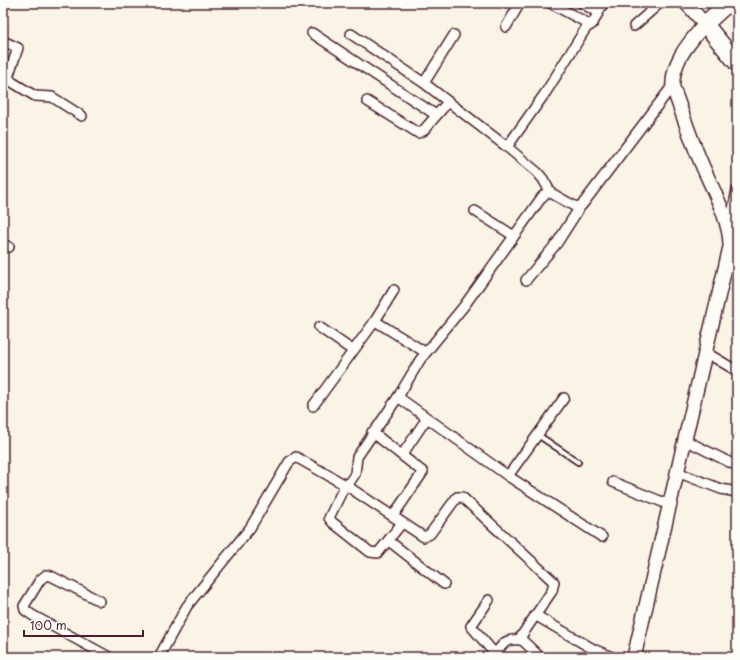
<svg xmlns="http://www.w3.org/2000/svg" width="740" height="660" font-family="'Playpen Sans',sans-serif">
<rect width="100%" height="100%" fill="#f9f4e6"/>
<filter id="ink" filterUnits="userSpaceOnUse"><feTurbulence type="fractalNoise" baseFrequency=".025" numOctaves="2"/><feDisplacementMap in="SourceGraphic" scale="8" xChannelSelector="R" yChannelSelector="G"/><feConvolveMatrix kernelMatrix="1 2 1 2 8 2 1 2 1" color-interpolation-filters="sRGB"/></filter>
<g filter="url(#ink)">
<g fill="none" stroke-linecap="round" stroke-linejoin="round">
<defs>
<polyline id="lane" points="538,435 578,462"/>
<g id="street">
<polyline points="550,3 591,25"/>
<polyline points="582,3 598,13"/>
<polyline points="634,26 660,3"/>
<polyline points="506,27 520,3"/>
<polyline points="312,33 436,115"/>
<polyline points="351,34 424,83 507,147 537,172 543,179 551,193"/>
<polyline points="3,41 18,48 8,77 12,82 35,96 52,97 82,116"/>
<polyline points="424,83 454,35"/>
<polyline points="367,101 418,133 423,131 448,102"/>
<polyline points="507,147 546,92 586,28 593,23 603,3"/>
<polyline points="475,211 514,236"/>
<polyline points="729,228 737,190"/>
<polyline points="3,244 9,247"/>
<polyline points="526,280 557,243 580,207"/>
<polyline points="375,321 425,352"/>
<polyline points="319,327 352,350"/>
<polyline points="705,352 737,371"/>
<polyline points="398,397 508,476 602,537"/>
<polyline points="313,406 375,321 394,290"/>
<polyline points="372,432 423,472 393,516"/>
<polyline points="685,440 737,466"/>
<polyline points="402,455 427,418"/>
<polyline points="677,472 721,489 737,492"/>
<polyline points="508,476 564,398"/>
<polyline points="613,482 670,505"/>
<polyline points="345,485 329,518 332,522 370,552 378,553 402,523"/>
<polyline points="347,486 355,474 357,457 398,397 420,360 464,306 542,197 546,193 551,193 576,207 582,205 673,85"/>
<polyline points="389,541 444,584"/>
<polyline points="489,600 471,626 495,654"/>
<polyline points="100,601 51,576 46,575 40,580 24,606 25,610 32,615 109,657"/>
<polyline points="535,615 593,649 612,657"/>
<polyline points="159,657 187,606 250,528 289,462 296,457 347,486 424,537 430,534 457,497 462,497 554,582 552,591 520,638 540,657"/>
<path d="M493,657c10,-12 10,-19 28,-17"/>
</g>
<path id="secondary" d="M634,657l96,-410c1,-27 -20,-62 -30,-87 -10,-23 -18,-48 -27,-72 -2,-26 16,-45 32,-64l-19,-21"/>
<polyline id="highway" points="728,3 705,24 737,63"/>
</defs>
<use href="#lane" stroke="#4a1f2b" stroke-width="8"/>
<use href="#street" stroke="#4a1f2b" stroke-width="12"/>
<use href="#secondary" stroke="#4a1f2b" stroke-width="16"/>
<use href="#highway" stroke="#4a1f2b" stroke-width="19"/>
<use href="#lane" stroke="#fdfcf7" stroke-width="4.5"/>
<use href="#street" stroke="#fdfcf7" stroke-width="9"/>
<use href="#secondary" stroke="#fdfcf7" stroke-width="13"/>
<use href="#highway" stroke="#fdfcf7" stroke-width="16"/>
</g>
</g>
<rect width="740" height="660" fill="none" stroke="#fdfcf7" stroke-width="16"/>
<rect x="8" y="8" width="724" height="644" fill="none" stroke="#4a1f2b" stroke-width="1.5" filter="url(#ink)"/>
<path d="M24 630v6h119v-6" fill="none" stroke="#4a1f2b" stroke-width="2"/>
<text x="30" y="630" font-size="12" fill="#4a1f2b" stroke="#fdfcf7" stroke-width="3" paint-order="stroke">100 m</text>
</svg>
